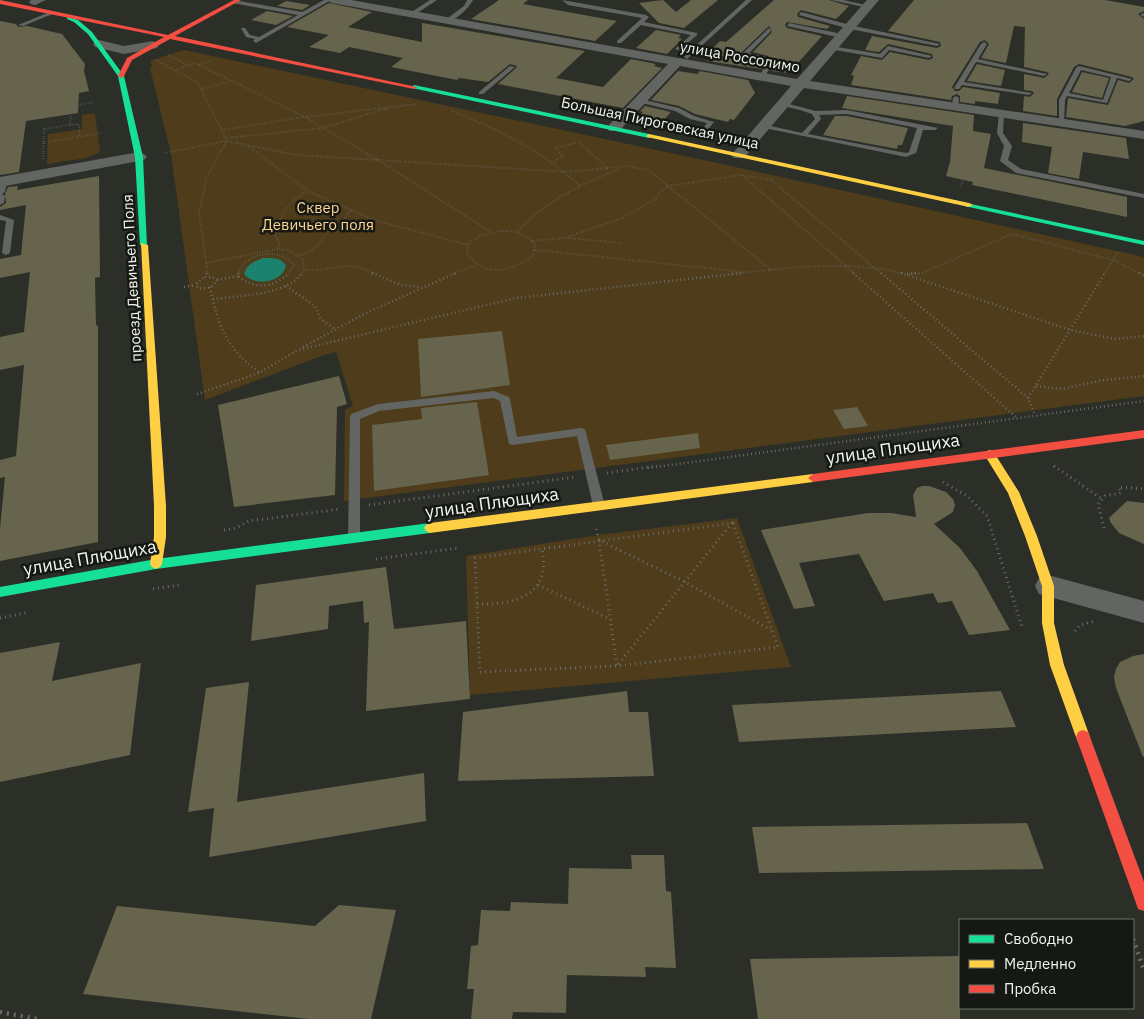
<svg xmlns="http://www.w3.org/2000/svg" width="1144" height="1019" font-family="'IBM Plex Sans',sans-serif">
<rect width="100%" height="100%" fill="#2c2f28"/>
<g fill="#4e3c1a">
<polygon points="184,50 727,165 1144,257 1144,396 344,501 345,410 353,406 336,352 324,355 205,400 171,154 150,68 152,66 150,61"/>
<polygon points="95,113 100,152 87,158 47,164 48,134 82,129 82,115"/>
<polygon points="737,518 791,667 470,695 466,556 598,535"/>
</g>
<path fill="#1b836d" d="M263,258c9,0 17,-1 23,7 -3,18 -31,22 -42,9 3,-10 10,-12 19,-16z"/>
<g fill="#66644d">
<polygon points="499,0 528,0 523,4 617,21 595,41 471,19"/>
<polygon points="663,0 676,12 691,0 718,0 684,28 659,23 639,3"/>
<polygon points="774,0 829,0 849,6 836,19 801,10 797,14 798,17 830,26 827,29 787,22 785,25 787,28 822,36 789,73 771,71 774,65 768,56 753,52 772,32 769,26 740,54 761,61 764,65 761,69 707,61 712,53 710,51 720,41 726,42"/>
<polygon points="914,0 1105,0 1144,7 1144,11 1138,14 1144,19 1144,121 1125,126 1066,117 1068,98 1108,105 1118,80 1129,83 1134,79 1132,77 1079,64 1074,67 1057,99 1057,116 1023,111 1024,96 1030,97 1034,93 1032,91 1024,90 1024,74 1044,78 1049,74 1047,72 1024,67 1025,27 1014,26 1006,63 981,58 989,44 985,40 980,42 952,87 955,91 959,91 963,87 1000,93 998,104 975,101 975,104 960,102 960,96 957,94 952,96 951,100 851,85 854,76 851,75 861,56 882,60 890,52 929,60 933,58 932,54 888,44 879,52 865,50 872,36 937,48 941,46 940,42 888,31"/>
<polygon points="286,1 310,5 302,10 277,6"/>
<polygon points="329,3 372,12 348,27 422,42 422,23 585,51 556,78 603,87 631,59 656,64 654,66 662,68 623,108 498,84 516,68 517,66 510,64 488,82 459,78 457,80 391,67 403,58 349,47 340,53 309,47 329,35 287,27"/>
<polygon points="267,11 293,16 276,25 251,20"/>
<polygon points="0,21 16,24 18,27 27,26 62,34 85,64 84,71 89,91 79,93 78,113 26,121 19,172 0,175"/>
<polygon points="656,30 681,35 678,38 682,39 667,54 636,48"/>
<polygon points="977,64 1005,70 1001,86 967,81"/>
<polygon points="678,71 697,74 700,71 748,80 755,93 734,120 730,119 728,122 695,114 679,106 651,100"/>
<polygon points="1082,72 1109,78 1102,98 1072,92"/>
<polygon points="847,96 974,115 973,131 991,134 984,168 1127,197 1127,217 972,185 973,182 946,176 950,162 953,126 842,108"/>
<polygon points="645,106 671,112 662,122 638,117 643,112 640,111"/>
<polygon points="835,116 847,116 908,128 902,145 898,145 897,149 823,135"/>
<polygon points="1023,123 1126,138 1129,159 1083,152 1079,179 1048,173 1052,147 1022,142"/>
<polygon points="99,176 100,277 95,278 96,326 98,325 98,542 0,561 0,529 5,477 0,478 0,460 16,456 24,365 0,370 0,337 24,332 30,272 0,278 0,259 21,255 26,205 0,210 0,207 6,203 5,194 8,187 18,186 17,190"/>
<polygon points="502,331 510,385 421,397 418,339"/>
<polygon points="339,376 347,404 337,407 335,495 234,507 218,405"/>
<polygon points="477,402 489,475 374,491 372,425 422,419 421,408"/>
<polygon points="857,407 868,426 844,429 833,410"/>
<polygon points="698,433 700,448 610,460 606,445"/>
<polygon points="922,486 929,486 946,492 953,499 955,505 953,512 934,524 960,548 977,571 1010,630 969,635 952,601 938,603 933,593 884,601 859,554 799,563 815,606 794,609 761,530 868,513 891,513 916,517 913,495 917,488"/>
<polygon points="1127,501 1144,503 1144,544 1119,533 1111,523 1109,518"/>
<polygon points="386,567 394,629 466,621 470,699 366,711 369,622 364,623 363,601 329,606 328,629 251,641 256,585"/>
<polygon points="60,642 52,681 141,663 130,755 0,782 0,653"/>
<polygon points="1144,654 1144,756 1143,757 1116,688 1114,677 1116,669 1120,662 1133,656"/>
<polygon points="249,682 237,802 424,773 426,821 209,857 214,808 188,812 206,688"/>
<polygon points="627,691 629,712 648,712 654,776 458,781 463,712"/>
<polygon points="1001,691 1016,727 739,742 732,705"/>
<polygon points="1027,823 1044,869 759,873 752,827"/>
<polygon points="631,855 664,855 666,891 671,892 676,968 645,967 646,977 567,975 566,1013 513,1012 512,1019 471,1019 474,989 467,989 471,946 478,945 481,910 510,911 511,902 568,904 569,868 632,869"/>
<polygon points="339,905 396,910 371,1019 309,1019 83,994 117,906 315,926"/>
<polygon points="960,956 960,1019 758,1019 750,959"/>
</g>
<g fill="none" stroke-linecap="round" stroke-linejoin="round">
<g stroke="#6a6c69" stroke-width="2" stroke-dasharray="0.5 2" stroke-linecap="butt">
<polyline points="921,12 930,0"/>
<polyline points="168,55 188,65"/>
<polyline points="156,60 174,70"/>
<polygon points="195,63 305,117 378,160 296,155 227,141 198,83 175,70"/>
<polyline points="199,65 212,60"/>
<polyline points="202,89 229,82"/>
<polyline points="78,105 95,102"/>
<path d="M452,111c48,19 90,40 128,75"/>
<polyline points="70,125 79,124 79,137"/>
<polyline points="222,130 305,117 417,104"/>
<polyline points="225,138 323,128 388,108"/>
<polyline points="43,143 101,133"/>
<polyline points="248,146 308,191 374,220 468,245"/>
<polyline points="165,153 226,141"/>
<polyline points="43,159 44,129 70,125 71,114"/>
<polyline points="378,160 566,172 626,166 649,170 668,186 741,175 771,180"/>
<polyline points="378,160 491,232"/>
<polyline points="554,161 563,156 555,148 579,142 608,169"/>
<polyline points="743,176 855,274"/>
<polyline points="770,179 882,274"/>
<polyline points="961,186 963,180"/>
<path d="M501,231c14,0 25,2 34,14l-2,11c-23,15 -47,23 -66,-3l1,-9 11,-8z"/>
<path d="M517,232c28,-31 64,-47 102,-63"/>
<polyline points="568,238 621,243"/>
<polyline points="532,241 565,238 622,218 656,199 659,193 668,186 771,270"/>
<path d="M277,248l3,-4 -5,-9c8,-23 11,-32 33,-44"/>
<polyline points="535,250 744,272"/>
<polyline points="300,255 312,251 323,239 327,231 342,222 351,210"/>
<polyline points="206,263 277,249 288,250 303,259 304,269 301,274"/>
<path d="M305,270c17,2 35,-6 52,-3 6,1 12,5 18,7"/>
<polyline points="208,274 199,214 207,176 227,141"/>
<path d="M238,274c6,-22 43,-27 56,-9l-6,9"/>
<polyline points="453,274 476,265"/>
<path d="M731,274c58,-6 117,-15 174,0"/>
<polyline points="907,274 922,273 1012,234 1113,260 1141,274"/>
<polyline points="1104,274 1118,252"/>
</g>
<g stroke="#6a6c69" stroke-width="2.5" stroke-dasharray="1 3" stroke-linecap="butt">
<polyline points="207,273 208,277"/>
<path d="M239,273l-1,3c16,14 36,12 51,-3"/>
<polyline points="372,273 401,285 420,287"/>
<polyline points="853,273 1016,417"/>
<polyline points="881,273 1028,398 1035,415"/>
<polyline points="901,273 1070,330 1116,339 1144,336"/>
<polyline points="1139,273 1144,276"/>
<polyline points="907,274 919,273"/>
<path d="M205,277h7l5,3c-4,8 -11,9 -19,8l-2,-3 4,-5z"/>
<polyline points="217,280 238,276"/>
<polyline points="286,286 315,306 320,318 334,329"/>
<polyline points="184,287 196,285"/>
<path d="M210,287c8,38 16,62 49,85"/>
<path d="M213,299c25,-3 74,-4 89,-26"/>
<polyline points="303,347 366,313 456,273"/>
<polyline points="1036,386 1061,389 1104,380 1144,376"/>
<polyline points="197,394 259,373 298,350 516,298 742,273"/>
<polyline points="1028,398 1105,273"/>
<polyline points="1054,466 1056,468"/>
<polyline points="648,468 1144,401"/>
</g>
<g stroke="#6a6c69" stroke-width="3" stroke-dasharray="1 4" stroke-linecap="butt">
<polyline points="1054,466 1102,499"/>
<polyline points="607,473 657,466"/>
<polyline points="943,482 967,496 987,516 1022,627"/>
<polyline points="369,505 576,477"/>
<polygon points="733,523 778,647 617,666 480,672 475,558"/>
<polyline points="1104,528 1098,504 1105,496 1121,493 1119,487 1144,489"/>
<polyline points="596,529 599,540 685,582 771,630"/>
<polyline points="224,530 236,528 249,521 341,509"/>
<polyline points="599,540 617,666 732,523"/>
<polyline points="376,559 459,548"/>
<polyline points="538,585 610,619"/>
<polyline points="153,589 179,585"/>
<path d="M477,604c37,1 75,-8 65,-55"/>
<polyline points="0,618 29,612"/>
<polyline points="1075,631 1080,625 1095,621"/>
</g>
<g stroke="#6a6c69" stroke-width="4.5" stroke-dasharray="2 5" stroke-linecap="butt">
<polyline points="1133,939 1144,970"/>
<polyline points="0,1012 37,1019"/>
</g>
<g fill="#626562" fill-rule="evenodd">
<polygon points="234,0 302,12 324,0 331,0 256,43 253,41 255,39 246,37 241,28 245,28 250,35 259,37 298,15 232,3"/>
<polygon points="430,0 437,0 414,15 410,15 410,13"/>
<path d="M467,0h6c-5,9 -17,21 -28,22v-2l19,-14z"/>
<polygon points="562,0 646,15 649,17 644,22 697,33 697,35 682,48 691,50 746,0 752,0 687,59 684,57 688,53 675,49 691,35 641,25 621,43 617,43 617,41 642,18 568,5"/>
<polygon points="831,0 843,0 871,6 868,8"/>
<polygon points="50,12 55,13 23,26 18,25"/>
<polygon points="801,12 854,26 940,44 937,46 850,29 799,15"/>
<polygon points="1143,13 1144,13 1144,17 1140,15"/>
<polygon points="789,23 842,34 845,36 842,38 787,26"/>
<polygon points="769,28 771,31 749,53 766,57 772,65 763,79 761,80 758,78 766,65 762,59 742,54"/>
<polygon points="984,42 987,44 978,59 1047,74 1044,76 976,62 964,82 1032,93 1029,95 962,85 959,89 955,89 954,88 981,44"/>
<polygon points="831,46 880,54 888,46 932,56 929,58 889,50 882,58 829,49 829,47"/>
<polygon points="510,66 515,67 483,94 479,94 479,92"/>
<path d="M1079,66l53,13 -3,2 -12,-3 -10,25 -40,-7 -2,4 -1,23 -5,1v-24l17,-32zM1081,70l30,7 -8,23 -34,-7z"/>
<polygon points="956,96 959,98 958,107 955,109 952,107 953,98"/>
<polygon points="640,99 679,108 694,116 714,122 701,138 697,138 696,137 707,123 690,119 675,111 638,102 637,101"/>
<path d="M781,102l35,9 31,-1 91,18 -3,2h-12l-7,23 -10,4 -146,-30 -1,-1 3,-2 40,9 13,-14 -3,-5 -12,-4 -21,-5 -1,-1zM847,114l70,14 -8,24 -3,1 -98,-19 13,-15 -2,-4z"/>
<polygon points="999,113 1004,114 1003,133 1012,146 1008,160 1021,169 1144,194 1144,198 1016,173 1000,161 1004,146 997,133"/>
<polygon points="3,179 7,181 5,192 2,194 5,196 4,203 0,205 0,180"/>
<polygon points="0,215 14,220 10,253 6,255 2,253 6,221 0,220"/>
<polygon points="494,391 509,397 510,399 517,437 581,428 585,429 605,506 603,509 595,509 593,506 577,436 513,445 509,444 500,401 493,398 379,411 360,419 360,539 358,542 350,542 348,539 350,417 351,414 378,404"/>
</g>
<g fill="#626562" fill-rule="evenodd">
<polygon points="31,0 46,0 35,5 31,4 29,2"/>
<polygon points="326,0 351,0 797,79 867,0 879,0 810,81 1144,131 1144,139 804,88 744,158 734,158 731,155 734,152 791,86 680,66 619,131 609,131 607,128 609,125 668,64 332,3"/>
<polygon points="99,40 124,46 153,41 159,45 157,48 124,54 95,47 93,44"/>
<polygon points="139,152 144,154 147,157 144,160 0,187 0,177"/>
<polygon points="1048,575 1144,601 1144,623 1039,594 1035,586 1039,578"/>
</g>
<g fill="#16e098" fill-rule="evenodd">
<polygon points="67,17 78,20 92,32 124,76 143,157 147,247 140,245 135,157 118,76 88,34 74,22 67,19"/>
<polygon points="414,85 649,134 652,136 649,138 412,88 411,87"/>
<polygon points="966,203 1144,241 1144,245 969,207 966,207"/>
<polygon points="430,523 434,525 436,528 434,531 430,533 156,569 0,597 0,587 156,559"/>
</g>
<g fill="#ffcf43" fill-rule="evenodd">
<polygon points="649,134 969,203 973,205 969,207 647,137 647,135"/>
<polygon points="141,243 148,245 166,506 166,537 162,564 160,567 156,569 152,567 150,564 154,537 154,506"/>
<polygon points="989,450 993,451 1019,492 1037,536 1054,586 1054,623 1064,665 1090,737 1088,742 1083,744 1078,742 1076,737 1050,665 1042,623 1042,586 1025,536 1008,493 984,454"/>
<polygon points="813,474 818,478 813,482 430,533 426,531 424,528 426,525 430,523"/>
</g>
<g fill="#f24e42" fill-rule="evenodd">
<polygon points="0,0 168,35 234,0 241,0 175,36 417,87 414,89 170,39 132,60 124,76 121,78 118,76 127,58 164,37 0,4"/>
<polygon points="1144,430 1144,438 813,482 808,478 813,474"/>
<polygon points="1083,730 1088,732 1090,737 1144,882 1144,911 1138,909 1136,903 1076,737 1078,732"/>
</g>
</g>
<g text-anchor="middle" stroke-width="5" stroke-linejoin="round" paint-order="stroke">
<g font-size="15" fill="#f1f5ed" stroke="#161913">
<text transform="translate(740 57) rotate(10)" y="5">улица Россолимо</text>
<text transform="translate(660 123) rotate(12)" y="5">Большая Пироговская улица</text>
<text transform="translate(132 278) rotate(-93)" y="5">проезд Девичьего Поля</text>
</g>
<g font-size="15" fill="#fed594" stroke="#161913">
<text x="318" y="213">Сквер<tspan x="318" dy="17">Девичьего поля</tspan></text>
</g>
<g font-size="18" fill="#f1f5ed" stroke="#161913">
<text transform="translate(893 449) rotate(-8)" y="6">улица Плющиха</text>
<text transform="translate(492 503) rotate(-8)" y="6">улица Плющиха</text>
<text transform="translate(90 558) rotate(-10)" y="6">улица Плющиха</text>
</g>
</g>
<rect x="959" y="919" width="175" height="90" fill="#161913" stroke="#6e716a"/>
<rect x="969" y="935" width="25" height="8" fill="#16e098" stroke="#6e716a"/>
<text x="1004" y="944" font-size="15" fill="#f1f5ed">Свободно</text>
<rect x="969" y="960" width="25" height="8" fill="#ffcf43" stroke="#6e716a"/>
<text x="1004" y="969" font-size="15" fill="#f1f5ed">Медленно</text>
<rect x="969" y="985" width="25" height="8" fill="#f24e42" stroke="#6e716a"/>
<text x="1004" y="994" font-size="15" fill="#f1f5ed">Пробка</text>
</svg>
